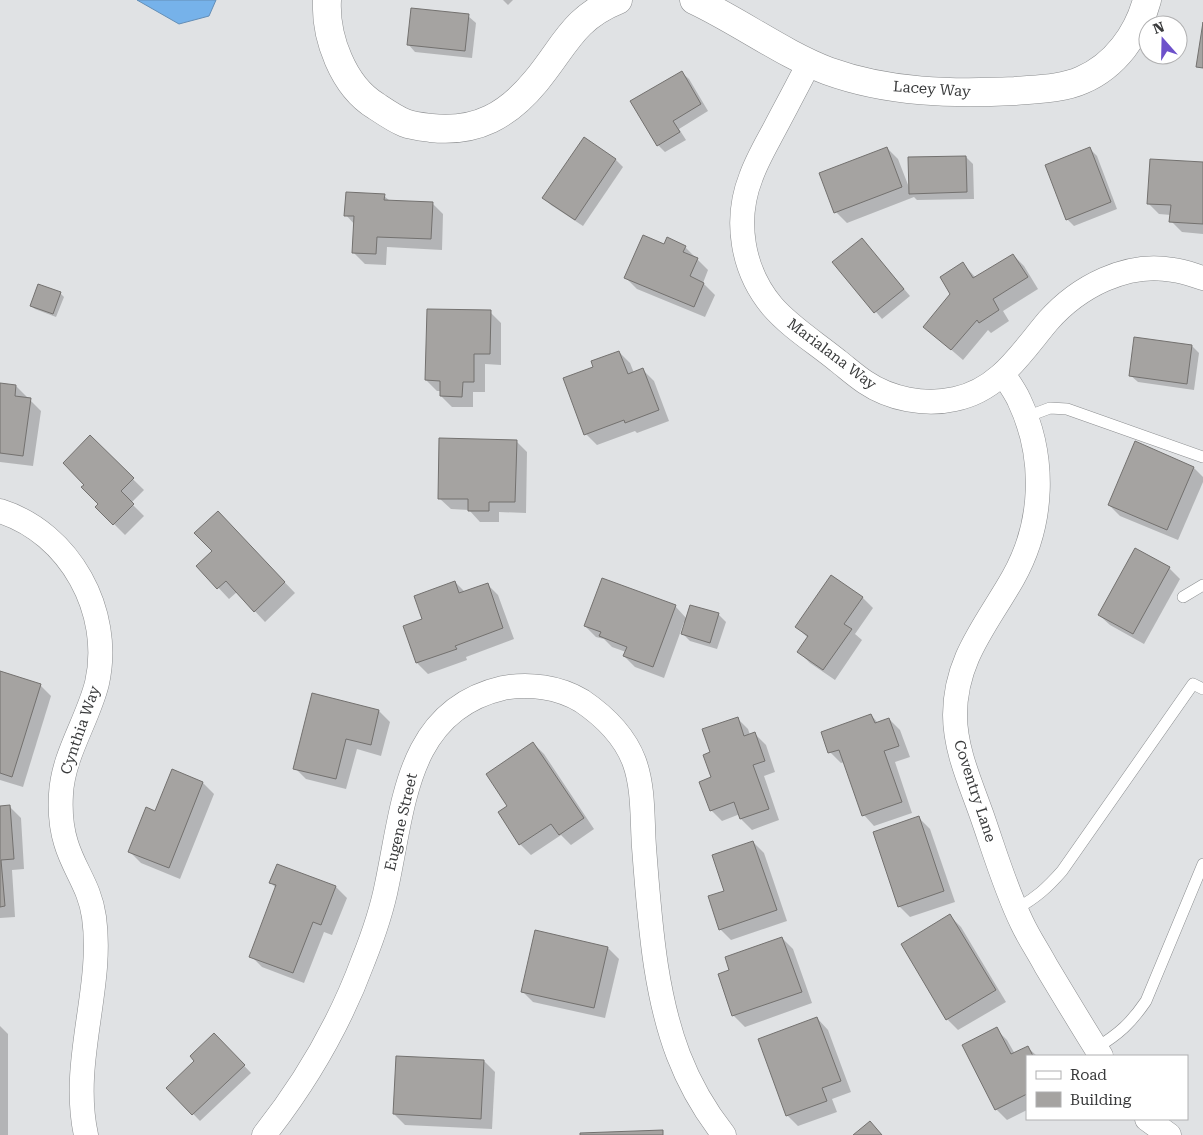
<svg xmlns="http://www.w3.org/2000/svg" width="1203" height="1135" font-family="'Roboto Serif',serif">
<rect width="100%" height="100%" fill="#e0e2e4"/>
<polygon fill="#76b2ea" stroke="#648eb6" points="137,0 216,0 209,16 179,24"/>
<g fill="#0003">
<polygon points="503,0 513,0 508,5"/>
<polygon points="468,16 476,23 472,58 415,52 408,44"/>
<polygon points="681,72 689,79 708,111 679,129 686,140 665,152 658,145"/>
<polygon points="887,148 898,159 910,190 966,157 973,164 974,199 917,200 914,197 847,223 836,212"/>
<polygon points="1089,148 1097,156 1117,209 1074,226 1067,219"/>
<polygon points="616,160 623,167 583,226 551,205 544,198"/>
<polygon points="1203,163 1203,234 1182,232 1171,221 1171,215 1159,214 1148,203"/>
<polygon points="384,196 390,201 432,203 443,214 442,250 387,247 386,265 365,264 354,253 355,225 346,215"/>
<polygon points="862,239 910,296 882,319 834,262"/>
<polygon points="685,247 708,270 703,283 715,295 705,317 637,289 626,278"/>
<polygon points="1013,255 1024,266 1038,289 1003,311 1009,321 991,333 988,330 963,360 925,327 952,294 963,264 976,278"/>
<polygon points="60,293 64,297 56,317 35,309 31,306"/>
<polygon points="490,312 501,323 501,365 485,364 485,392 473,392 473,407 452,407 441,396 441,391 437,391 426,380"/>
<polygon points="1192,346 1199,353 1194,390 1138,382 1130,375"/>
<polygon points="619,352 630,363 634,373 643,370 654,381 669,421 637,433 635,431 597,445 586,434 565,378 595,368"/>
<polygon points="0,384 16,386 27,397 26,399 30,400 41,411 33,466 0,462"/>
<polygon points="90,437 144,490 131,503 144,516 125,535 97,507 100,504 86,485"/>
<polygon points="516,441 527,452 526,513 499,512 499,522 480,522 469,510 451,509 439,498"/>
<polygon points="1194,468 1203,477 1203,482 1178,540 1120,516 1109,505"/>
<polygon points="229,524 295,593 265,622 237,592 229,599 198,566 214,552"/>
<polygon points="1169,568 1180,579 1144,644 1110,625 1099,615"/>
<polygon points="455,582 465,592 487,584 498,595 514,639 466,657 467,660 428,674 417,663 404,626 423,619"/>
<polygon points="862,597 873,608 855,634 862,640 835,680 810,663 799,652 808,638 797,627"/>
<polygon points="675,606 687,619 718,614 726,622 717,649 690,641 683,634 686,623 684,622 664,678 635,667 624,656 626,652 612,647 604,639 596,637 585,626"/>
<polygon points="0,672 40,685 51,696 23,787 0,780"/>
<polygon points="379,711 390,722 381,756 357,749 346,789 306,779 295,768"/>
<polygon points="871,715 878,723 889,719 900,730 910,757 895,762 912,813 874,826 864,815 845,762 841,763 830,752"/>
<polygon points="737,718 748,729 750,735 755,734 766,745 775,772 764,776 779,820 752,830 741,819 740,814 722,821 711,810 713,778 712,753"/>
<polygon points="533,743 544,754 594,829 571,845 561,835 531,855 520,844 509,806"/>
<polygon points="203,783 214,794 180,879 141,863 130,852"/>
<polygon points="0,807 10,807 21,818 24,869 12,870 15,917 0,918"/>
<polygon points="919,818 930,829 955,902 910,917 899,906"/>
<polygon points="753,842 764,853 787,921 731,940 720,929 726,891"/>
<polygon points="278,866 336,887 347,898 332,935 324,932 304,983 262,967 251,956 276,888 271,883"/>
<polygon points="950,916 961,927 1006,1002 958,1030 947,1019"/>
<polygon points="536,931 608,948 619,959 605,1018 533,1002 522,991"/>
<polygon points="782,938 793,949 812,1003 745,1027 734,1016 720,975 731,971"/>
<polygon points="817,1018 828,1030 851,1092 832,1099 837,1112 798,1126 787,1115"/>
<polygon points="0,1026 8,1034 8,1135 0,1135"/>
<polygon points="996,1029 1007,1040 1015,1054 1027,1047 1037,1056 1027,1056 1027,1110 1007,1120 996,1109 963,1046"/>
<polygon points="214,1034 251,1073 200,1121 168,1088 196,1061"/>
<polygon points="484,1061 495,1072 492,1129 405,1125 394,1114"/>
</g>
<g fill="#a5a3a1" stroke="#73716f">
<polygon points="411,8 469,14 465,51 407,45"/>
<polygon points="1203,22 1203,68 1196,67"/>
<polygon points="682,71 701,104 673,121 680,132 657,146 630,101"/>
<polygon points="584,137 616,159 575,220 542,198"/>
<polygon points="887,147 902,187 834,213 819,173"/>
<polygon points="1090,147 1111,202 1066,220 1045,165"/>
<polygon points="966,156 967,192 909,194 908,157"/>
<polygon points="1150,159 1203,162 1203,224 1169,222 1171,205 1147,204"/>
<polygon points="346,192 385,194 384,200 433,202 431,239 377,237 376,254 352,253 354,216 344,216"/>
<polygon points="643,235 664,244 667,237 686,246 683,252 698,258 690,276 704,283 694,307 624,278"/>
<polygon points="862,238 904,289 874,313 832,262"/>
<polygon points="1013,254 1028,277 993,299 999,310 979,323 977,320 951,350 923,327 950,294 940,277 963,262 973,278"/>
<polygon points="38,284 61,292 53,314 30,306"/>
<polygon points="427,309 491,310 490,354 474,354 474,382 463,382 462,397 440,396 440,381 425,380"/>
<polygon points="1134,337 1192,345 1187,384 1129,376"/>
<polygon points="619,351 628,374 643,368 659,410 625,423 624,420 584,435 563,378 593,367 591,361"/>
<polygon points="0,383 16,385 15,396 31,398 23,456 0,453"/>
<polygon points="90,435 134,478 121,491 134,504 113,525 95,507 98,504 81,487 84,485 63,463"/>
<polygon points="439,438 517,440 515,502 489,502 489,511 468,511 468,499 438,499"/>
<polygon points="1135,441 1194,467 1167,530 1108,505"/>
<polygon points="218,511 285,582 254,612 226,581 217,589 196,566 212,551 194,533"/>
<polygon points="1135,548 1170,567 1133,634 1098,615"/>
<polygon points="831,575 863,597 844,624 852,629 823,670 797,652 808,636 795,627"/>
<polygon points="602,578 676,605 653,667 623,656 627,647 599,636 601,632 584,626"/>
<polygon points="455,581 459,593 488,583 503,628 455,646 457,649 416,663 403,626 422,619 414,596"/>
<polygon points="690,605 719,613 710,643 681,634"/>
<polygon points="0,671 41,684 12,777 0,773"/>
<polygon points="312,693 379,710 371,745 346,739 336,779 293,769"/>
<polygon points="871,714 875,723 889,718 899,746 884,751 902,802 862,816 839,750 828,753 821,732"/>
<polygon points="738,717 744,736 755,732 765,761 753,765 769,809 740,819 734,802 710,811 699,782 711,777 703,755 710,752 702,729"/>
<polygon points="533,742 584,818 559,835 551,824 519,845 498,812 507,806 486,774"/>
<polygon points="172,769 203,782 169,868 128,852 146,807 155,811"/>
<polygon points="10,805 14,859 1,860 5,906 0,907 0,806"/>
<polygon points="919,816 944,891 898,907 873,832"/>
<polygon points="753,841 777,910 719,930 708,896 724,891 712,855"/>
<polygon points="277,864 336,886 321,925 313,922 293,973 249,957 276,885 269,883"/>
<polygon points="950,914 996,990 946,1020 901,944"/>
<polygon points="535,930 608,947 594,1008 521,992"/>
<polygon points="782,937 802,992 732,1016 718,974 729,970 725,957"/>
<polygon points="817,1017 841,1081 822,1088 827,1101 786,1116 758,1039"/>
<polygon points="997,1027 1011,1054 1028,1046 1033,1056 1027,1056 1027,1094 995,1110 962,1045"/>
<polygon points="214,1033 245,1065 192,1115 166,1088 194,1061 190,1056"/>
<polygon points="396,1056 484,1060 481,1119 393,1114"/>
<polygon points="870,1121 882,1135 853,1135"/>
<polygon points="663,1130 663,1135 580,1135 580,1133"/>
</g>
<g fill="none" stroke-linecap="round" stroke-linejoin="round">
<defs>
<g id="service">
<polyline points="1026,417 1050,408 1067,409 1203,457"/>
<polyline points="1183,597 1203,585"/>
<path d="M1016,909c20,-11 31,-21 46,-38l131,-187 10,5"/>
<path d="M1096,1048c23,-14 35,-25 50,-47l57,-137"/>
</g>
<g id="minor">
<path d="M809,63c-11,22 -23,44 -34,65 -9,17 -18,32 -24,49 -17,43 -9,93 21,129 18,21 44,37 66,55 9,7 18,15 27,21 25,17 60,24 90,17 44,-9 66,-46 93,-78 30,-34 79,-60 125,-51 10,1 20,5 30,8"/>
<path d="M1003,374c6,9 12,17 16,26 27,57 25,123 -6,178 -26,46 -58,81 -58,137 0,34 15,67 26,98 13,37 24,75 41,110 7,15 16,28 24,43 18,30 36,60 55,90"/>
<path d="M0,511c70,22 113,101 97,172 -9,37 -34,72 -36,111 -1,16 0,33 5,49 8,27 24,44 28,74 10,71 -24,144 -8,218"/>
<polyline points="1147,1119 1169,1135"/>
<path d="M264,1135c41,-52 76,-112 99,-174 10,-25 19,-51 24,-77 17,-80 20,-174 116,-196 26,-5 56,-1 79,13 22,15 42,34 52,60 10,27 8,58 10,86 3,40 6,80 12,119 10,64 27,117 68,169"/>
</g>
<g id="tertiary">
<path d="M327,0c-2,37 16,86 49,106 9,6 19,13 29,17 8,3 18,4 26,5 46,5 77,-13 105,-47 29,-35 37,-63 82,-81"/>
<path d="M694,0c45,21 89,54 134,71 61,22 124,23 187,20 22,-2 47,-2 67,-11 33,-14 56,-46 65,-80"/>
</g>
</defs>
<use href="#service" stroke="#8b8d8f" stroke-width="12"/>
<use href="#minor" stroke="#8b8d8f" stroke-width="25"/>
<use href="#tertiary" stroke="#8b8d8f" stroke-width="29"/>
<use href="#service" stroke="#fff" stroke-width="11"/>
<use href="#minor" stroke="#fff" stroke-width="24"/>
<use href="#tertiary" stroke="#fff" stroke-width="28"/>
</g>
<g text-anchor="middle" stroke-width="4" stroke-linejoin="round" paint-order="stroke">
<g font-size="15" fill="#393a3b" stroke="#fff">
<text transform="translate(932 89) rotate(4)" y="5">Lacey Way</text>
<text transform="translate(832 354) rotate(37)" y="5">Marialana Way</text>
<text transform="translate(80 730) rotate(-71)" y="5">Cynthia Way</text>
<text transform="translate(975 791) rotate(72)" y="5">Coventry Lane</text>
<text transform="translate(401 822) rotate(-77)" y="5">Eugene Street</text>
</g>
</g>
<rect x="1026" y="1055" width="162" height="65" fill="#ffffff" stroke="#b0b0b1"/>
<rect x="1036" y="1071" width="25" height="8" fill="#ffffff" stroke="#b0b0b1"/>
<text x="1070" y="1080" font-size="15" fill="#393a3b">Road</text>
<rect x="1036" y="1092" width="25" height="15" fill="#a5a3a1" stroke="#b0b0b1"/>
<text x="1070" y="1105" font-size="15" fill="#393a3b">Building</text>
<g transform="translate(1163 40) rotate(340)"><circle r="24" fill="#ffffff" stroke="#b0b0b1"/>
<path d="M0-4L9 19L0 12L-9 19Z" fill="#6d51ca"/>
<text y="-8" font-size="14" font-weight="bold" text-anchor="middle" fill="#393a3b">N</text>
</g>
</svg>
